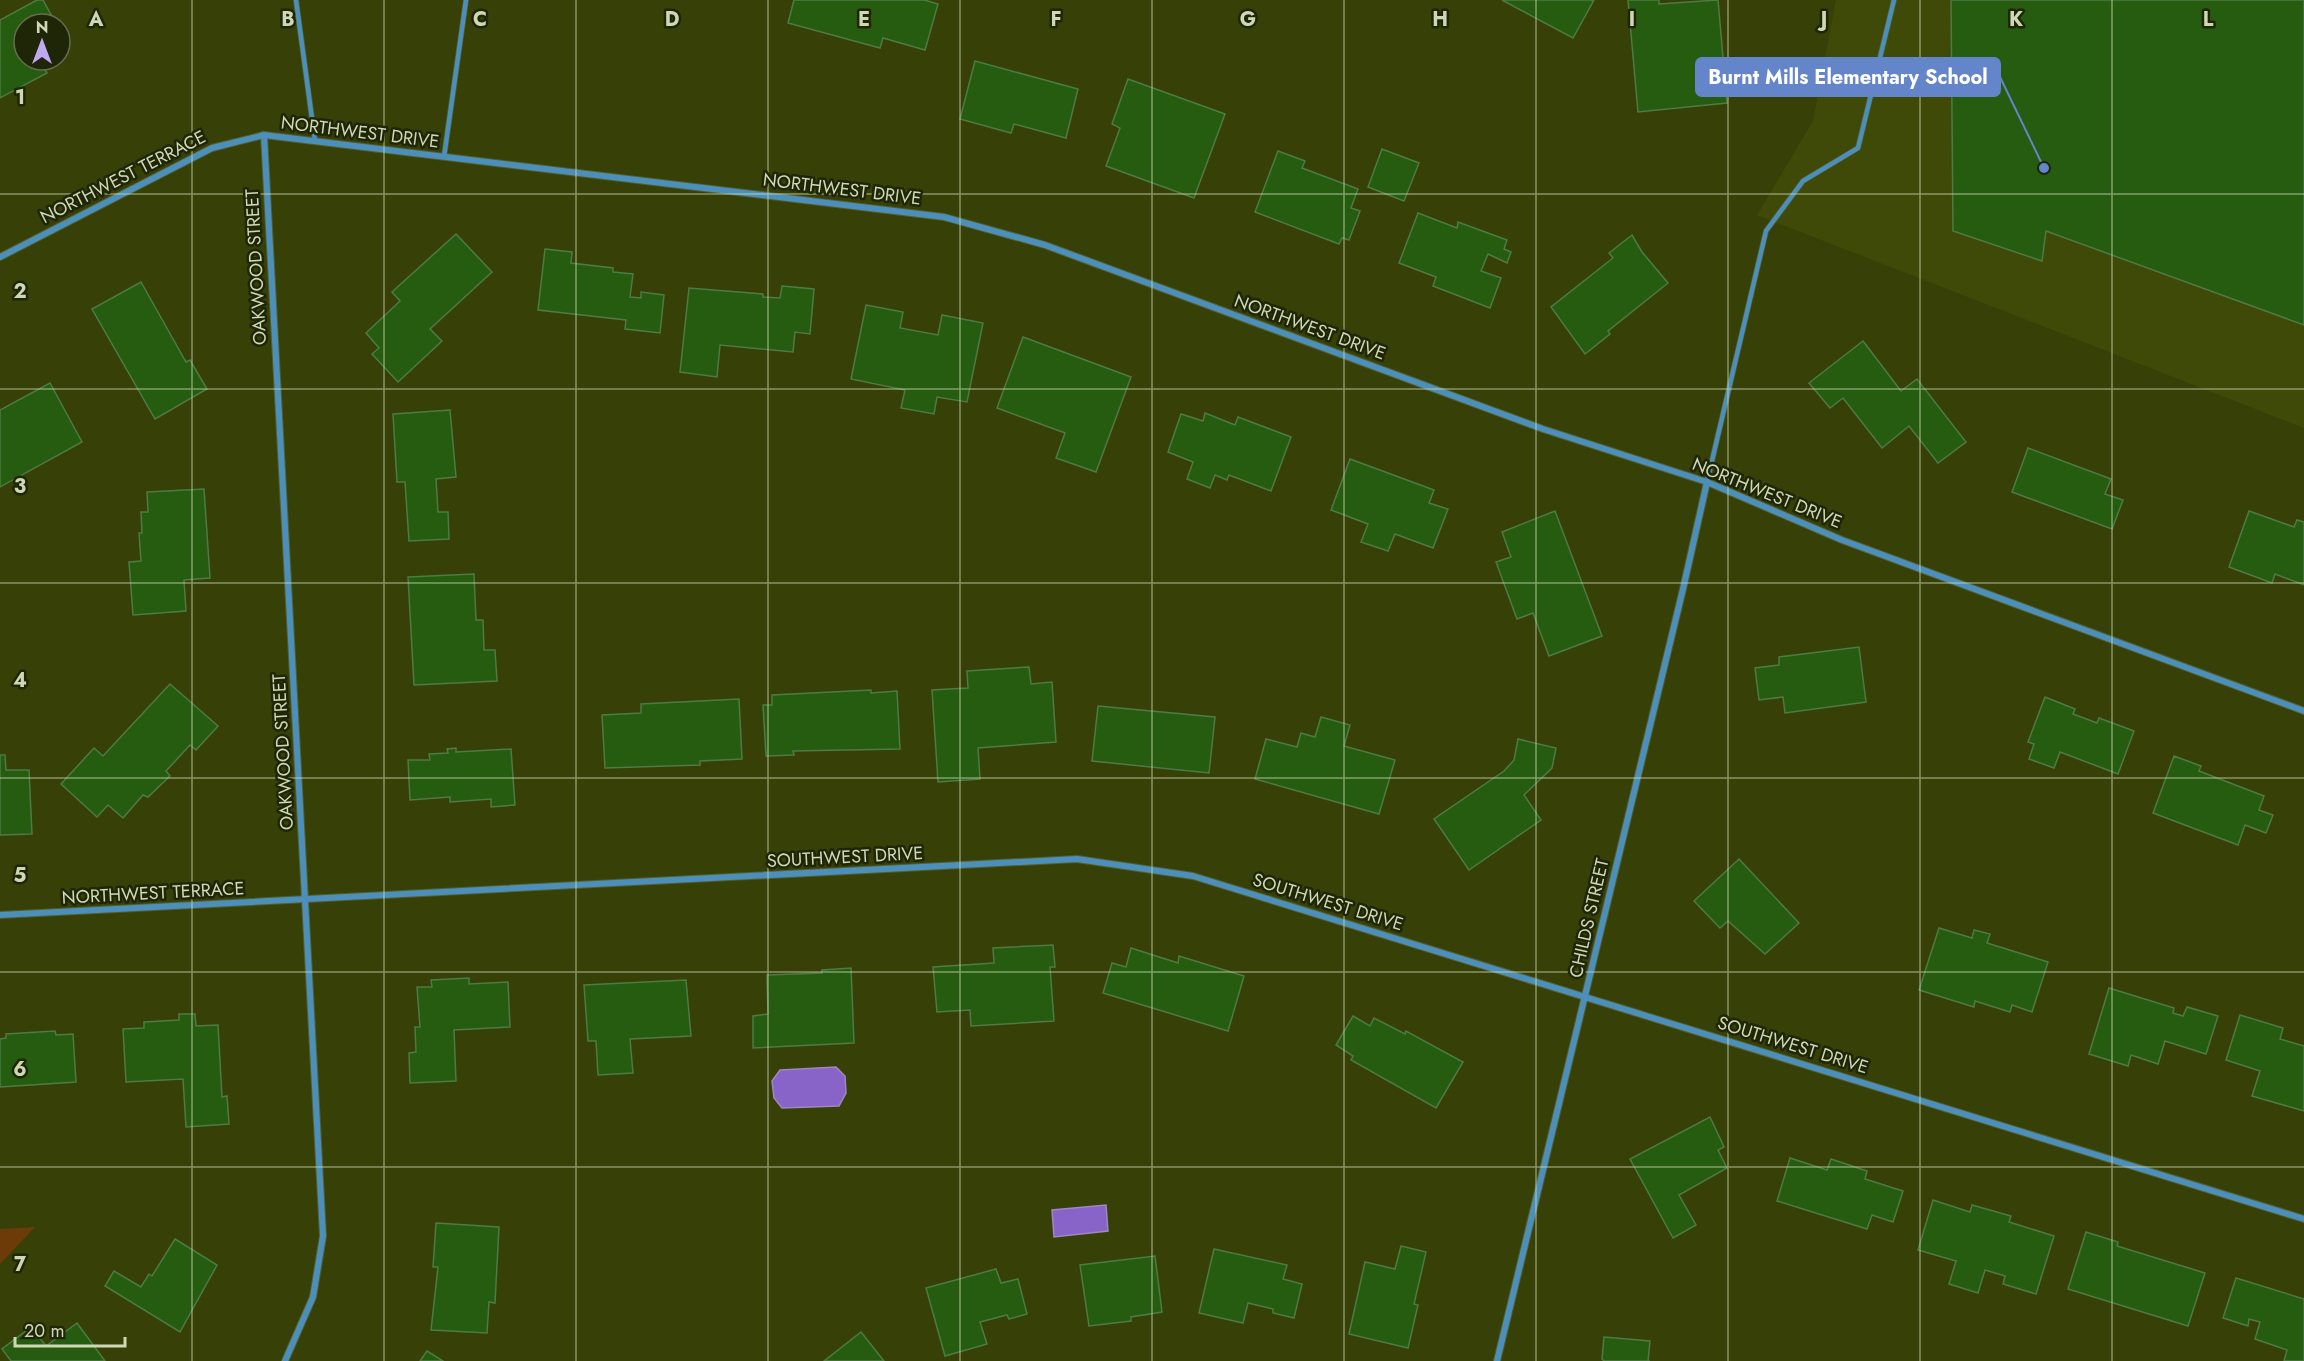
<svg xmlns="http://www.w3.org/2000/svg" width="2304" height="1361" font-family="Jost,sans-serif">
<rect width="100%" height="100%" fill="#374007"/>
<polygon fill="#3f4a09" points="1836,0 2304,0 2304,428 1757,215 1813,121"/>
<polygon fill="#6d3b08" points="35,1227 0,1264 0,1229"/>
<g fill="#8964c8" stroke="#9e87c2" stroke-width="1.5">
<polygon points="836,1067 845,1076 846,1093 839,1106 782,1108 774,1098 772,1081 780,1070"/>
<polygon points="1106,1205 1108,1231 1054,1237 1052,1210"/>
</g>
<g fill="#255c10" stroke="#4f7a43" stroke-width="1.5">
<polygon points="37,0 43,0 56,24 24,24 24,60 46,60 41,63 47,73 0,98 0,20"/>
<polygon points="794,0 924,0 938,4 925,50 883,38 880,48 788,23"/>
<polygon points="1502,0 1594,0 1573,38"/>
<polygon points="1628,0 1659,0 1659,4 1718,0 1727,103 1638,112"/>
<polygon points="1951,0 2304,0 2304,325 2046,231 2042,261 1953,231"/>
<polygon points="60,31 69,47 60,53"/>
<polygon points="975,61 1078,89 1066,138 1014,124 1011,133 960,119"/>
<polygon points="1128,79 1225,114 1194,198 1106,166 1120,128 1112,124"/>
<polygon points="1382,149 1419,163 1404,201 1368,187"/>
<polygon points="1278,151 1305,161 1302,168 1358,189 1351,208 1360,211 1349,240 1342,238 1339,244 1255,212"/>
<polygon points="1418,213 1457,228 1458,222 1507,240 1504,249 1511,252 1507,263 1488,254 1481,271 1501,278 1490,308 1433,286 1436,277 1399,263"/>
<polygon points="456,234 492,272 430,329 442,341 398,382 372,354 379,348 366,333 400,301 392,292"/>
<polygon points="1632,235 1642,252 1668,283 1608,331 1610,334 1585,354 1551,307 1613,258 1609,253"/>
<polygon points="545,249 572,252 571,263 613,268 613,272 633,274 630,297 641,298 641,292 664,295 660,333 625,329 626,320 538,310"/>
<polygon points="141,282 186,362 190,360 207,389 155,419 92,309"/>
<polygon points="782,286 814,289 810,334 795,332 793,352 720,345 717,377 680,372 689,288 763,294 763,297 780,298"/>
<polygon points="866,305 903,312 900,328 938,335 942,315 983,323 967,402 937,397 934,414 901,408 905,390 851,379"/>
<polygon points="1023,337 1131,377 1096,472 1056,458 1065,433 997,408"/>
<polygon points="1863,341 1901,391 1917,379 1966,442 1938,463 1909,426 1882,448 1843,398 1830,408 1809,383"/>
<polygon points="50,383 82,442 0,487 0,410"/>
<polygon points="450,410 456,477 436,479 438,512 448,512 449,539 409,541 405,482 397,482 393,414"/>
<polygon points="1205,413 1235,425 1238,417 1291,437 1271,491 1229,475 1227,480 1215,475 1210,488 1187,479 1193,462 1168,452 1181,414 1203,421"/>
<polygon points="2028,448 2111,479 2105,494 2123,500 2112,529 2012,492"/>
<polygon points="1350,459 1434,490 1429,503 1448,509 1433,548 1395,534 1388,551 1361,542 1368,524 1331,510"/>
<polygon points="204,489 210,578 184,580 186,611 133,615 129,562 141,561 139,533 142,533 141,512 148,512 147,492"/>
<polygon points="1555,511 1602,636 1549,656 1533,613 1517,619 1496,562 1511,557 1502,532"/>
<polygon points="2249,511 2294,527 2297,520 2304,522 2304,585 2275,574 2272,583 2229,567"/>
<polygon points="474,574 476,620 483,620 484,650 495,650 497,681 414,685 408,577"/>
<polygon points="1859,647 1866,702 1785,713 1783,697 1759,700 1755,668 1779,665 1779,657"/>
<polygon points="1029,667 1031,684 1052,682 1056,742 978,748 980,779 938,782 932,690 968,688 967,671"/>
<polygon points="170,684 218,726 196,750 190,745 166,771 170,776 148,797 143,795 123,818 108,805 97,817 61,784 94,748 103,756"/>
<polygon points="871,690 871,693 897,691 900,749 793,751 794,755 766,756 763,705 772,705 772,695"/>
<polygon points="2045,697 2075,709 2073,714 2097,723 2099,718 2134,731 2118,774 2060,752 2054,768 2029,759 2034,744 2028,742"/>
<polygon points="739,699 742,759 700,761 700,765 605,768 602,715 641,713 641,704"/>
<polygon points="1098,706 1215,717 1209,773 1092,761"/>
<polygon points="1321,717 1350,725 1344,746 1395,760 1379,814 1255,779 1266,739 1297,747 1301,733 1315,737"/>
<polygon points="1518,739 1556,748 1552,768 1524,795 1541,820 1469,870 1434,819 1504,771 1514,760"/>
<polygon points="456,748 456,752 511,749 515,805 491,807 491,799 450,802 450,797 410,800 408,760 430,760 429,754 448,753 447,749"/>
<polygon points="0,755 5,755 6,770 29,770 32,834 0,835"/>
<polygon points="2174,756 2201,766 2199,771 2264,796 2259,810 2273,815 2266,833 2245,825 2238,845 2153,813"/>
<polygon points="1739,859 1799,923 1765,954 1728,921 1720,928 1694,901"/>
<polygon points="1939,928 1972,938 1974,930 1990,934 1987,943 2048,962 2032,1012 2012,1005 2010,1012 1975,1001 1974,1007 1919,990"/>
<polygon points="1053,945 1055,967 1050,967 1054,1021 971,1026 970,1010 937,1012 933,967 994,963 993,948"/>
<polygon points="1131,948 1178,963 1179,956 1244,976 1228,1031 1103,993 1112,963 1126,967"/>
<polygon points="851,968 854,1043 753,1048 753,1016 768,1014 767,975 822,973 822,970"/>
<polygon points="469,978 469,984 508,982 510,1027 454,1030 456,1081 410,1083 409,1053 416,1052 415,1027 420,1027 417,987 432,987 431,980"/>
<polygon points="686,980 691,1036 630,1039 633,1073 598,1075 596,1041 588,1041 584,985"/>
<polygon points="2109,988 2174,1008 2173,1013 2183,1016 2187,1007 2218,1016 2206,1054 2165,1041 2158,1064 2131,1055 2128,1066 2089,1054"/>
<polygon points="179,1014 195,1014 196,1026 218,1025 222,1097 227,1096 229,1124 186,1127 183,1079 126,1082 123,1029 144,1028 144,1022 179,1020"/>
<polygon points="2240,1015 2283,1028 2280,1039 2304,1046 2304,1111 2252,1096 2260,1071 2226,1060"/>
<polygon points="1353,1016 1370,1026 1374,1018 1405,1034 1406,1031 1463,1062 1436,1108 1351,1060 1353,1056 1336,1045"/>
<polygon points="55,1031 56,1035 73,1034 76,1082 0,1087 0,1039 6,1038 6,1034"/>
<polygon points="1710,1117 1724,1147 1718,1150 1727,1168 1679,1195 1696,1225 1673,1238 1630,1159"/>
<polygon points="1790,1158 1827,1170 1831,1159 1867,1171 1865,1179 1903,1191 1893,1222 1872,1215 1867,1229 1777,1201"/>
<polygon points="1933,1200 1970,1212 1972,1205 2011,1216 2009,1222 2054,1236 2036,1294 2003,1284 2005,1276 1985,1270 1978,1293 1949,1284 1956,1261 1918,1250"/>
<polygon points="436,1223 499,1227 495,1303 489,1302 487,1333 431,1330 438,1267 433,1267"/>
<polygon points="2086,1232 2118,1242 2117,1246 2205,1273 2188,1326 2068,1289"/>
<polygon points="175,1239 217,1265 180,1332 105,1286 114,1271 141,1287 149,1274 152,1276"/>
<polygon points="1401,1246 1426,1252 1414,1304 1418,1305 1408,1348 1349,1334 1365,1262 1395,1269"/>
<polygon points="1214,1249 1287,1265 1283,1279 1302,1284 1294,1318 1273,1313 1273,1309 1248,1303 1243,1323 1199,1313"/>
<polygon points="1155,1256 1162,1312 1131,1317 1131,1321 1089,1326 1080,1265"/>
<polygon points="996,1269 1001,1283 1018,1279 1027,1314 1009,1319 1007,1315 980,1322 987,1344 945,1356 926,1288"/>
<polygon points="2236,1278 2304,1299 2304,1361 2284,1361 2287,1350 2255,1339 2260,1322 2249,1319 2248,1326 2223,1318"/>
<polygon points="77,1323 105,1361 11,1361 2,1349 31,1327 46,1346"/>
<polygon points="861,1332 884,1361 824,1361"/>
<polygon points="1604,1337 1650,1341 1648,1361 1650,1361 1604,1361 1602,1359"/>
<polygon points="427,1351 443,1361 420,1361"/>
</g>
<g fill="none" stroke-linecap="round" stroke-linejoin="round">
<defs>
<g id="service">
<polyline points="296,0 315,141"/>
<polyline points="444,157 466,0"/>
<polyline points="1707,482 1766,231 1803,181 1858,148 1894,0"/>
</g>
<g id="minor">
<polyline points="264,135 323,1236 313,1297 285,1361"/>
<polyline points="0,257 212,148 264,135 944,217 1045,245 1543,429 1707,482 1842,540 2304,711"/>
<polyline points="0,915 1077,859 1193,876 2304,1219"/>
<polyline points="1497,1361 1683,589 1707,482"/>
</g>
</defs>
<use href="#service" stroke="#555e2a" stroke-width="6"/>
<use href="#minor" stroke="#555e2a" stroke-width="8"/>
<use href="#service" stroke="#4b8fba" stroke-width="4.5"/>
<use href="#minor" stroke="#4b8fba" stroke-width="6"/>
</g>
<path fill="none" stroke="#cfd8b5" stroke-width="1.5" stroke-opacity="0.55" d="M192,0v1361M384,0v1361M576,0v1361M768,0v1361M960,0v1361M1152,0v1361M1344,0v1361M1536,0v1361M1728,0v1361M1920,0v1361M2112,0v1361M0,194h2304M0,389h2304M0,583h2304M0,778h2304M0,972h2304M0,1167h2304"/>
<g text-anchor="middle" stroke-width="5" stroke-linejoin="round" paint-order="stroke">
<g font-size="18" fill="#cfd8b5" stroke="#1f2507">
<text transform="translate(360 132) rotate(7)" y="6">NORTHWEST DRIVE</text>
<text transform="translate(123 177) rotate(-27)" y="6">NORTHWEST TERRACE</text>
<text transform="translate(842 189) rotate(7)" y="6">NORTHWEST DRIVE</text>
<text transform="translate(256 267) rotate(-93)" y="6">OAKWOOD STREET</text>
<text transform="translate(1310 327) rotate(20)" y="6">NORTHWEST DRIVE</text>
<text transform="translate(1767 493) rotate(22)" y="6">NORTHWEST DRIVE</text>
<text transform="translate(283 752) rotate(-93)" y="6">OAKWOOD STREET</text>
<text transform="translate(845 857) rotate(-3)" y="6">SOUTHWEST DRIVE</text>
<text transform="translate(153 893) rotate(-3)" y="6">NORTHWEST TERRACE</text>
<text transform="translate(1328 902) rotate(17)" y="6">SOUTHWEST DRIVE</text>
<text transform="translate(1589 918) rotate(-77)" y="6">CHILDS STREET</text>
<text transform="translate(1793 1045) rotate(17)" y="6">SOUTHWEST DRIVE</text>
</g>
</g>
<g font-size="20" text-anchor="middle" font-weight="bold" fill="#cfd8b5" stroke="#1f2507" stroke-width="5" stroke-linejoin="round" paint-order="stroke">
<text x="96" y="26">A</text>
<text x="288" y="26">B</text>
<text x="480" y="26">C</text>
<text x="672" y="26">D</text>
<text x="864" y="26">E</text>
<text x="1056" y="26">F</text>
<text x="1248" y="26">G</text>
<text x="1440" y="26">H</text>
<text x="1632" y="26">I</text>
<text x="1824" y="26">J</text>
<text x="2016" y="26">K</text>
<text x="2208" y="26">L</text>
<text x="20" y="104">1</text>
<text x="20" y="298">2</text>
<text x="20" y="493">3</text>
<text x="20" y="687">4</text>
<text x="20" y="882">5</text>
<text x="20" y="1076">6</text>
<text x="20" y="1271">7</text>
</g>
<path fill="none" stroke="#6485ca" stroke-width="2" d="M2044 168L2000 77"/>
<circle fill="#6485ca" stroke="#1f2507" stroke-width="2" cx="2044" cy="168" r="6"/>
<rect fill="#6485ca" stroke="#6485ca" stroke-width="2" x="1696" y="58" width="304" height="38" rx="6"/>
<g font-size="20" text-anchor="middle" font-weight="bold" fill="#fff">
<text x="1848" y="84">Burnt Mills Elementary School</text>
</g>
<g transform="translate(42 42)"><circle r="28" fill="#1f2507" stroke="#656d4d" stroke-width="1.5"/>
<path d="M0-4.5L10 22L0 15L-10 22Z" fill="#c1a8f3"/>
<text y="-9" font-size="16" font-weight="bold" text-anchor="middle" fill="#cfd8b5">N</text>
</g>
<path d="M15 1337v9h110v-9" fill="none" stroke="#cfd8b5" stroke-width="3"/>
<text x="24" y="1337" font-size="18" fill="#cfd8b5" stroke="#1f2507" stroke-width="4.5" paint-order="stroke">20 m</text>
</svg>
